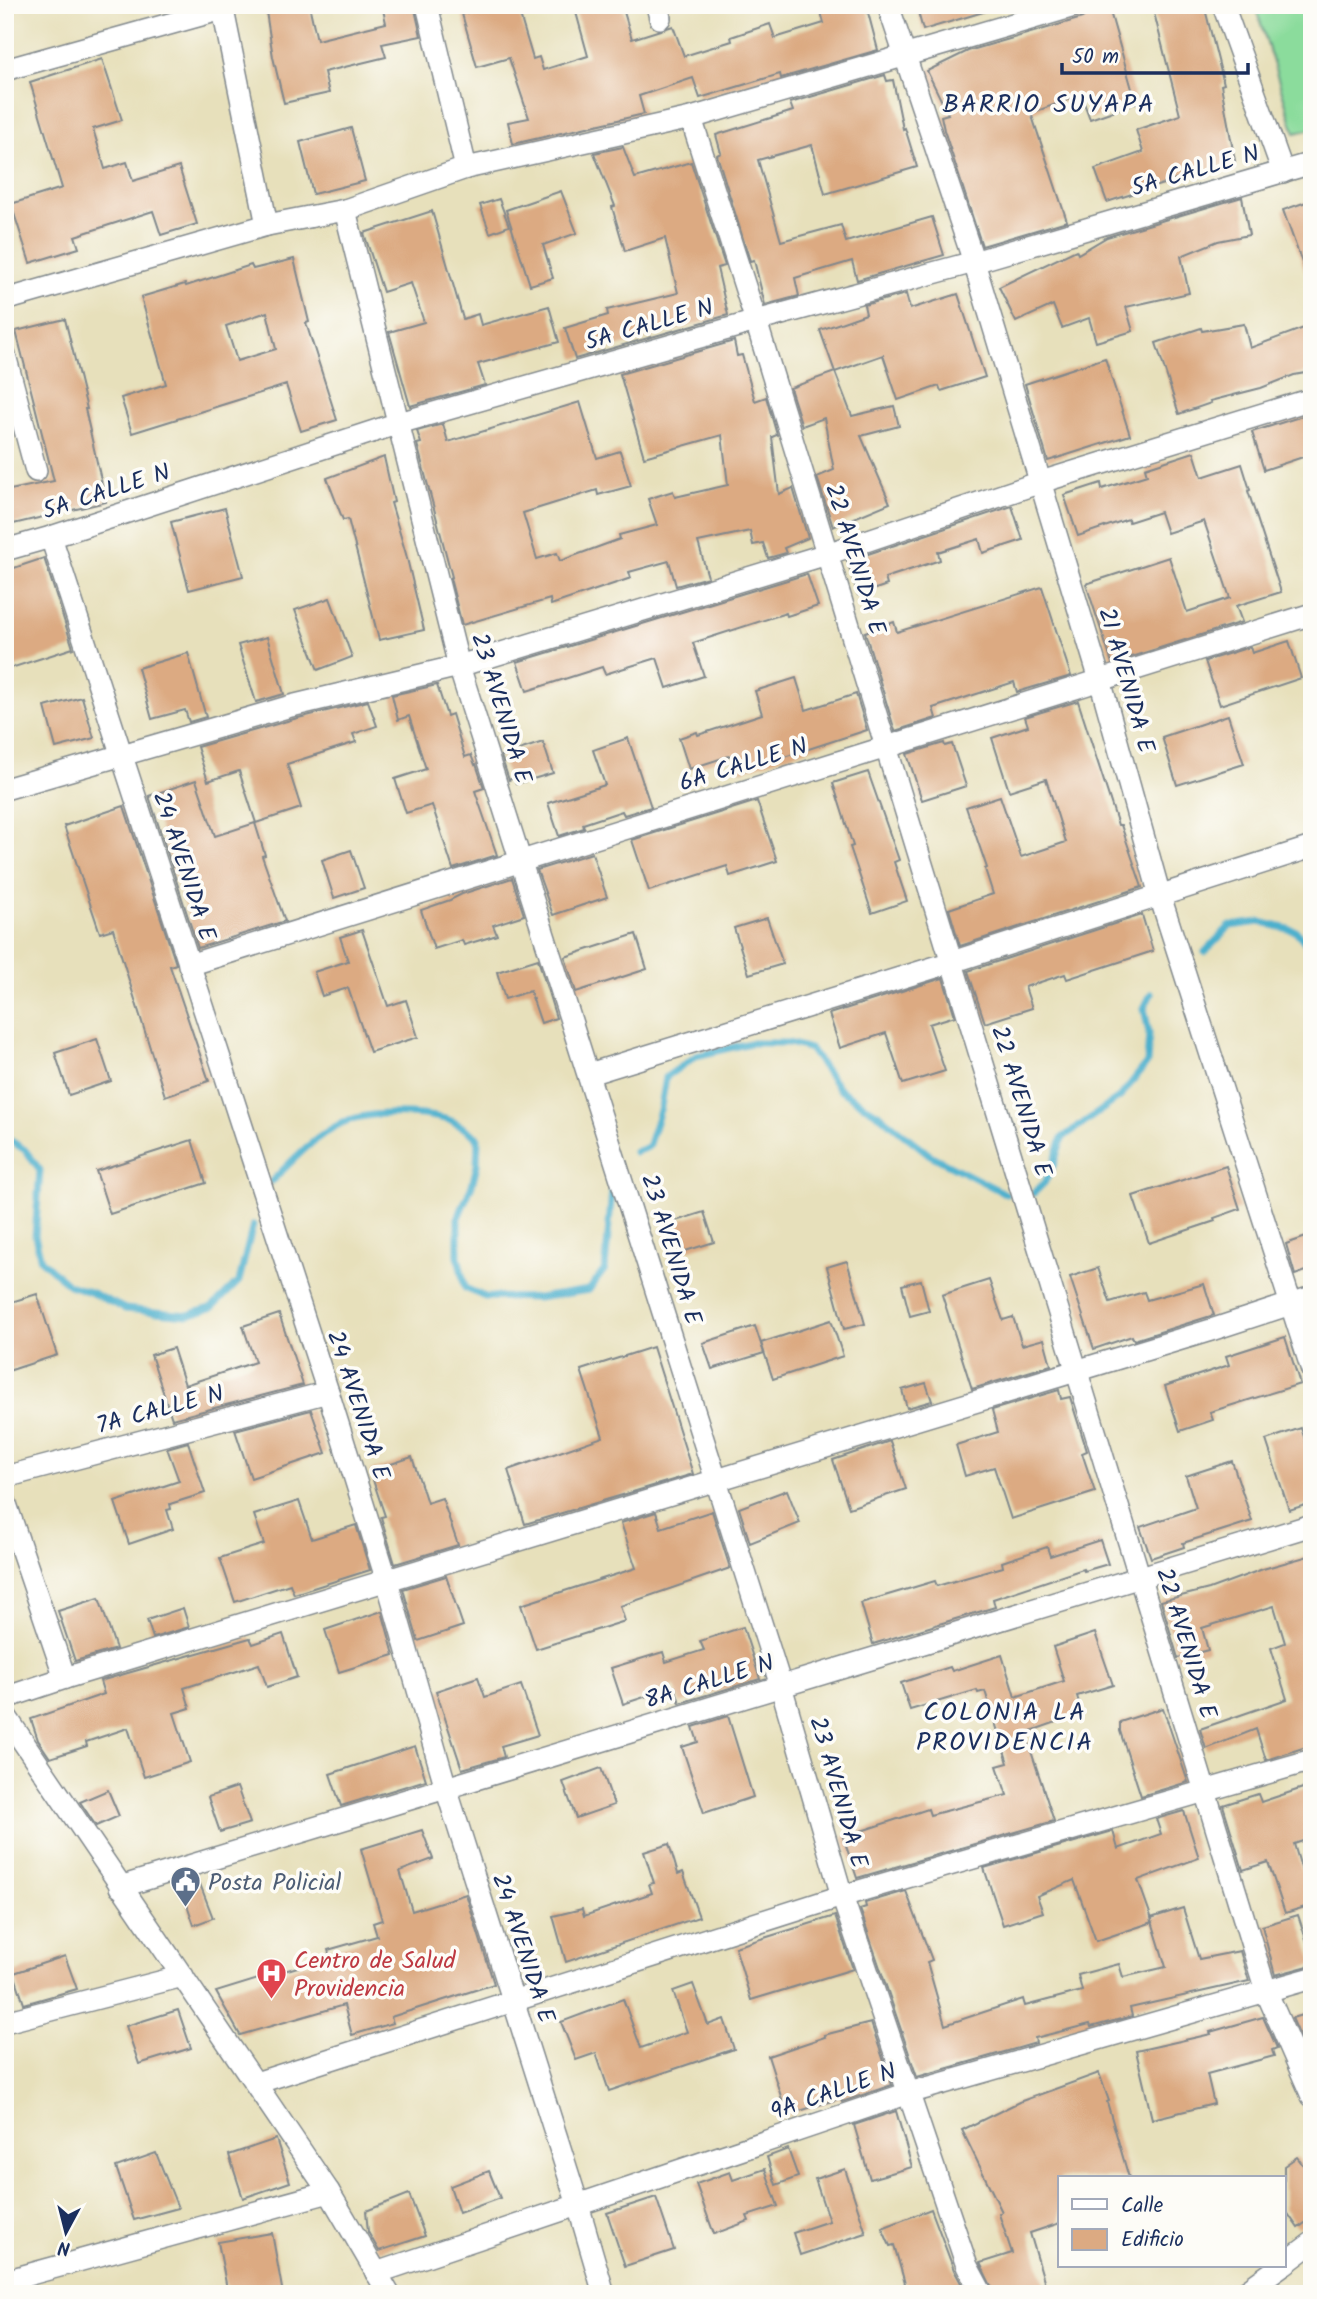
<svg xmlns="http://www.w3.org/2000/svg" width="1317" height="2299" font-family="Kalam,sans-serif">
<rect width="100%" height="100%" fill="#fdfcf7"/>
<filter id="ink" filterUnits="userSpaceOnUse"><feTurbulence type="fractalNoise" baseFrequency=".0143" numOctaves="2"/><feDisplacementMap in="SourceGraphic" scale="14" xChannelSelector="R" yChannelSelector="G"/><feConvolveMatrix kernelMatrix="1 2 1 2 8 2 1 2 1" color-interpolation-filters="sRGB"/></filter>
<filter id="wash" filterUnits="userSpaceOnUse"><feTurbulence type="fractalNoise" baseFrequency=".00686" numOctaves="4" result="noise"/><feDisplacementMap in="SourceGraphic" scale="28" xChannelSelector="R" yChannelSelector="G"/><feGaussianBlur stdDeviation="1.57" result="paint"/><feColorMatrix in="noise" values="0 0 0 0 0 0 0 0 0 0 0 0 0 0 0 0 0 1.4 0 .05"/><feComposite in="paint" operator="in"/></filter>
<g filter="url(#wash)">
<rect width="100%" height="100%" fill="#e7e0bb"/>
<polygon fill="#8bdc9c" stroke="#53867d" stroke-width="2" points="1255,5 1312,5 1312,129 1295,133"/>
<g fill="none" stroke-linecap="round" stroke-linejoin="round">
<g stroke="#4eb0cd" stroke-width="7">
<polyline points="1205,952 1230,926 1260,922 1296,931 1312,951"/>
<polyline points="5,1137 25,1150 40,1170 35,1236 41,1260 69,1285 90,1292 125,1309 188,1315 213,1307 239,1281 253,1225"/>
<polyline points="635,1152 648,1147 661,1107 666,1077 696,1056 750,1043 789,1043 810,1049 840,1090 881,1116 930,1155 1006,1194"/>
<path d="M272,1181c20,-20 41,-43 66,-56 27,-15 78,-13 107,-6 11,2 23,12 33,19l-1,27 -5,20 -14,33v38l7,32 20,9 53,1 51,-8 16,-21 7,-78"/>
<polyline points="1034,1193 1045,1182 1053,1166 1062,1138 1120,1097 1147,1063 1149,1033 1144,1008 1151,994"/>
</g>
</g>
<g id="blocks">
<g fill="#dcaa82" fill-rule="evenodd">
<polygon points="265,5 309,5 317,40 386,23 382,5 414,5 421,36 382,44 386,57 324,72 329,93 284,103 273,57"/>
<polygon points="490,5 517,5 533,59 539,57 543,70 588,56 574,5 622,5 632,39 673,26 684,56 732,41 731,37 770,24 775,38 824,23 819,5 866,5 878,50 781,78 780,74 700,98 693,78 639,96 644,114 513,144 508,122 529,118 509,58 477,67 462,14"/>
<polygon points="916,5 989,5 990,10 923,30"/>
<polygon points="1091,5 1097,5 1098,11 1109,8 1136,103 1090,119 1081,95 1031,113 1067,221 982,246 944,130 941,116 948,114 927,71 968,51 1082,18 1088,14"/>
<polygon points="1152,5 1204,5 1224,84 1221,85 1235,161 1107,202 1095,169 1143,152 1136,130 1180,115"/>
<polygon points="102,59 122,120 93,129 105,169 127,162 133,181 179,167 197,224 161,235 153,211 75,236 79,248 30,263 11,204 62,188 30,82"/>
<polygon points="885,75 887,81 893,80 903,129 905,128 917,167 825,194 812,145 758,160 781,241 841,225 846,242 932,217 944,255 857,280 852,261 795,278 799,296 765,305 754,260 750,261 717,155 721,153 716,135 793,111 790,103"/>
<polygon points="351,128 365,181 313,194 300,142"/>
<polygon points="623,147 635,178 691,162 725,266 717,268 728,315 575,359 565,328 608,315 607,310 678,293 665,238 625,251 612,207 615,206 594,153"/>
<polygon points="561,191 577,233 543,245 553,278 530,285 506,210"/>
<polygon points="1242,197 1249,235 1218,241 1181,256 1189,293 1126,307 1133,331 1096,342 1089,318 1062,328 1053,305 1016,322 999,287 1076,250 1078,254 1107,237"/>
<polygon points="499,199 509,226 490,233 480,205"/>
<polygon points="1312,200 1312,282 1309,282 1283,210"/>
<polygon points="432,211 463,319 478,314 481,325 549,306 559,342 478,364 485,385 410,406 389,332 424,322 411,283 383,292 364,233"/>
<path d="M294,259l15,63 -3,1 31,97 -36,11 -15,-46 -154,48 -11,-35 45,-14 -25,-87 44,-13 1,2 65,-21 2,4zM267,312l9,37 -39,12 -11,-35z"/>
<polygon points="906,294 910,309 958,294 985,377 941,391 939,386 898,400 883,355 835,372 820,330 866,314 864,305"/>
<polygon points="65,319 87,409 85,409 106,502 5,526 5,491 54,481 16,331"/>
<polygon points="1244,324 1250,348 1312,325 1312,372 1294,375 1261,388 1210,401 1211,403 1179,414 1156,343 1201,328 1202,331"/>
<polygon points="734,341 737,356 742,355 755,401 766,397 777,435 772,437 779,494 793,488 808,538 784,548 786,553 768,558 763,543 753,545 750,531 698,542 708,577 676,586 669,561 629,572 631,578 551,605 550,599 462,625 450,578 452,577 417,444 421,443 417,431 443,424 448,442 580,402 597,458 620,451 631,486 598,495 597,490 523,513 537,559 557,553 560,561 620,539 619,535 657,525 648,499 673,491 675,497 728,485 722,435 644,457 620,374"/>
<polygon points="1105,358 1130,435 1048,461 1025,384"/>
<polygon points="835,372 852,416 894,406 899,426 861,436 890,503 833,527 817,477 834,470 824,418 802,426 790,388"/>
<polygon points="1312,413 1312,454 1264,470 1252,432"/>
<polygon points="1194,452 1202,477 1242,464 1250,490 1248,491 1281,592 1236,606 1242,622 1112,663 1086,584 1169,557 1187,612 1230,598 1204,521 1167,533 1160,512 1129,522 1128,519 1078,536 1064,495 1101,483 1102,489 1147,475 1145,468"/>
<polygon points="384,457 394,502 391,503 406,554 424,630 379,640 348,519 343,520 327,478"/>
<polygon points="1012,506 1023,540 983,553 979,539 938,552 940,560 885,578 887,585 858,595 847,561"/>
<polygon points="225,508 243,576 189,590 171,522"/>
<polygon points="44,558 73,648 5,670 5,571"/>
<polygon points="807,574 818,606 787,616 786,613 693,643 704,676 667,688 657,658 605,674 602,667 527,691 517,662"/>
<polygon points="1042,587 1071,676 1017,692 1014,682 933,708 936,718 895,731 865,632 894,622 897,632"/>
<polygon points="330,598 352,657 318,670 295,610"/>
<polygon points="267,637 284,694 256,702 238,645"/>
<polygon points="1289,641 1301,678 1220,705 1205,661 1250,647 1252,653"/>
<polygon points="188,653 206,717 189,722 185,710 152,719 138,668"/>
<polygon points="796,678 806,710 856,694 867,730 741,771 735,754 689,769 679,738 697,732 698,735 762,714 755,691"/>
<polygon points="437,685 447,716 452,714 465,757 471,755 475,765 476,764 484,788 475,791 497,855 453,869 432,805 406,813 395,779 426,769 409,716 398,720 392,695"/>
<polygon points="82,697 94,738 56,748 45,707"/>
<polygon points="368,701 377,726 353,734 356,742 287,764 301,808 256,823 239,771 208,781 197,747 294,719"/>
<polygon points="1078,701 1118,825 1121,825 1142,887 960,946 949,909 993,894 985,869 987,868 966,807 1000,796 1021,857 1066,842 1046,779 1009,791 992,738 1028,726 1025,717"/>
<polygon points="1228,715 1244,764 1177,785 1162,737"/>
<polygon points="628,738 651,807 624,815 622,811 583,824 584,828 559,836 548,803 605,785 593,750"/>
<polygon points="543,742 553,773 516,784 514,778 509,780 501,756"/>
<polygon points="944,743 945,746 952,744 966,786 922,800 907,754"/>
<polygon points="868,772 899,860 894,862 907,901 872,913 850,847 853,846 833,783"/>
<polygon points="196,780 215,836 255,823 265,855 262,856 285,921 198,948 149,796"/>
<polygon points="757,801 777,861 730,876 727,866 649,891 632,840"/>
<polygon points="124,806 176,964 170,966 209,1081 165,1096 113,929 100,933 64,826"/>
<polygon points="351,850 364,888 334,898 322,860"/>
<polygon points="592,853 607,897 553,915 537,870"/>
<polygon points="512,878 524,915 493,925 497,935 464,945 462,940 434,949 421,910 450,900 462,894"/>
<polygon points="1142,915 1153,951 1067,979 1065,974 1025,987 1032,1008 985,1023 968,971"/>
<polygon points="767,918 783,964 749,974 734,928"/>
<polygon points="362,930 388,1006 406,1000 418,1037 370,1052 348,988 322,996 314,972 348,961 340,937"/>
<polygon points="636,934 647,969 576,992 565,957"/>
<polygon points="538,959 556,1018 541,1023 530,991 505,999 497,972"/>
<polygon points="943,978 955,1016 929,1024 945,1071 903,1084 886,1033 840,1048 829,1014"/>
<polygon points="97,1039 111,1081 69,1095 55,1053"/>
<polygon points="192,1140 206,1183 110,1214 96,1171"/>
<polygon points="1226,1166 1240,1209 1214,1218 1215,1221 1149,1243 1133,1196"/>
<polygon points="704,1212 714,1242 679,1253 669,1223"/>
<polygon points="1312,1235 1312,1269 1295,1275 1286,1244"/>
<polygon points="847,1261 865,1324 844,1329 827,1267"/>
<polygon points="1098,1268 1110,1302 1144,1292 1147,1300 1204,1284 1214,1315 1134,1340 1132,1336 1094,1349 1070,1277"/>
<polygon points="921,1280 929,1311 910,1316 902,1285"/>
<polygon points="989,1280 1003,1320 1013,1317 1022,1345 1044,1339 1051,1365 972,1389 942,1295"/>
<polygon points="37,1294 57,1355 5,1372 5,1304"/>
<polygon points="279,1314 303,1385 172,1419 151,1355 173,1348 185,1385 255,1362 243,1326"/>
<polygon points="831,1320 843,1356 773,1379 761,1343"/>
<polygon points="755,1326 764,1353 712,1369 703,1343"/>
<polygon points="1285,1337 1300,1384 1210,1412 1213,1420 1180,1431 1165,1386 1229,1365 1226,1356"/>
<polygon points="653,1347 693,1474 525,1524 508,1470 603,1437 581,1370"/>
<polygon points="926,1383 932,1401 907,1408 902,1390"/>
<polygon points="1059,1390 1061,1399 1070,1397 1087,1451 1082,1453 1095,1492 1011,1519 994,1467 965,1476 956,1445 998,1432 992,1410"/>
<polygon points="311,1410 326,1453 251,1478 235,1430"/>
<polygon points="1301,1428 1312,1460 1312,1503 1289,1510 1266,1440"/>
<polygon points="890,1441 906,1489 849,1508 833,1460"/>
<polygon points="188,1442 205,1493 170,1504 171,1509 167,1510 173,1529 129,1544 115,1502 179,1481 167,1448"/>
<polygon points="412,1457 427,1503 442,1498 458,1545 395,1564 381,1517 385,1516 370,1471"/>
<polygon points="1232,1461 1252,1521 1183,1543 1184,1547 1151,1558 1140,1527 1196,1508 1186,1476"/>
<polygon points="787,1490 800,1523 750,1543 739,1508"/>
<polygon points="299,1501 312,1539 356,1525 370,1570 294,1594 290,1584 235,1602 220,1558 264,1544 254,1515"/>
<polygon points="712,1511 730,1568 620,1606 625,1621 536,1649 521,1605 636,1568 621,1523 656,1512 661,1528"/>
<polygon points="1100,1540 1108,1564 1084,1571 1083,1569 993,1599 995,1607 873,1644 861,1603 935,1581 937,1586 1003,1567 1002,1562 1047,1547 1050,1556"/>
<polygon points="1312,1555 1312,1745 1266,1760 1256,1729 1206,1749 1200,1729 1287,1699 1271,1648 1285,1643 1274,1606 1202,1628 1208,1650 1178,1658 1161,1601 1209,1589 1263,1569"/>
<polygon points="446,1576 463,1626 418,1641 403,1589"/>
<polygon points="99,1598 116,1649 75,1661 58,1611"/>
<polygon points="183,1608 189,1627 153,1638 147,1620"/>
<polygon points="382,1611 394,1655 339,1672 325,1630"/>
<polygon points="743,1627 760,1679 680,1703 675,1687 623,1704 611,1668 663,1652 666,1662 704,1650 700,1641"/>
<polygon points="1095,1633 1113,1685 1077,1696 1082,1713 1025,1733 1054,1821 857,1878 843,1837 928,1809 930,1815 1007,1795 997,1766 1008,1763 985,1691 978,1693 977,1690 910,1710 901,1683 950,1667 952,1671 1002,1655 1015,1697 1064,1681 1053,1647"/>
<polygon points="283,1634 297,1677 267,1687 259,1664 184,1688 190,1708 174,1713 190,1762 144,1777 128,1728 86,1742 87,1746 50,1758 38,1740 31,1719 104,1694 100,1681 250,1638 253,1644"/>
<polygon points="478,1677 485,1697 521,1685 538,1735 501,1746 504,1757 462,1769 436,1691"/>
<polygon points="1163,1708 1188,1782 1141,1796 1120,1731 1120,1722"/>
<polygon points="728,1716 753,1797 704,1813 682,1747 698,1742 693,1727"/>
<polygon points="415,1746 426,1780 341,1806 330,1774"/>
<polygon points="601,1768 614,1805 576,1818 563,1782"/>
<polygon points="1312,1785 1312,1838 1294,1844 1312,1905 1285,1913 1268,1862 1243,1870 1223,1805 1258,1794 1261,1802"/>
<polygon points="237,1787 250,1823 220,1832 208,1797"/>
<polygon points="108,1790 119,1816 96,1826 80,1802"/>
<polygon points="1184,1811 1199,1858 1138,1880 1153,1922 1096,1941 1074,1880 1037,1896 1043,1912 1003,1925 984,1868 1113,1831 1118,1849 1161,1834 1156,1819"/>
<polygon points="422,1830 433,1859 400,1871 412,1911 466,1894 494,1984 391,2017 393,2023 352,2035 344,2005 240,2035 216,1992 330,1957 328,1950 377,1936 373,1923 382,1920 361,1849"/>
<polygon points="669,1844 678,1874 683,1872 699,1917 566,1962 553,1916 582,1909 584,1916 652,1893 649,1884 654,1883 644,1852"/>
<polygon points="200,1884 213,1918 194,1925 182,1890"/>
<polygon points="906,1891 932,1960 927,1962 945,2025 1023,1999 1025,2006 1082,1991 1078,1975 1119,1964 1123,1977 1166,1967 1151,1918 1183,1908 1199,1959 1240,1951 1249,1981 1130,2008 1132,2016 1091,2027 1090,2024 1035,2038 1036,2043 917,2077 860,1909 866,1907 865,1903"/>
<polygon points="1298,1915 1312,1957 1312,1965 1275,1975 1262,1926"/>
<polygon points="835,1916 853,1969 751,2000 735,1947"/>
<polygon points="65,1956 77,1989 24,2004 14,1973"/>
<polygon points="693,1984 708,2025 724,2019 734,2049 609,2091 596,2053 576,2060 561,2022 623,1999 641,2048 687,2032 673,1991"/>
<polygon points="178,2010 191,2048 139,2064 126,2026"/>
<polygon points="1312,2012 1312,2038 1302,2041 1292,2018"/>
<polygon points="1263,2017 1277,2048 1272,2050 1274,2056 1207,2074 1214,2104 1152,2119 1136,2051 1211,2034 1210,2032"/>
<polygon points="871,2023 892,2085 842,2102 841,2098 787,2115 768,2056 825,2037 824,2035"/>
<polygon points="1099,2073 1109,2101 1107,2102 1129,2178 1060,2178 1060,2223 1030,2233 1048,2294 995,2294 980,2263 1012,2253 999,2214 1002,2212 962,2130 1019,2102"/>
<polygon points="896,2111 912,2167 870,2179 854,2125"/>
<polygon points="276,2139 290,2182 243,2198 229,2155"/>
<polygon points="788,2149 798,2177 776,2185 767,2157"/>
<polygon points="156,2153 178,2208 134,2220 116,2167"/>
<polygon points="1297,2157 1312,2177 1312,2218 1298,2228 1284,2208 1284,2166"/>
<polygon points="765,2169 778,2206 747,2216 749,2221 714,2234 696,2184 730,2172 733,2180"/>
<polygon points="845,2169 866,2233 800,2255 793,2233 829,2221 815,2179"/>
<polygon points="489,2171 500,2198 459,2213 450,2186"/>
<polygon points="409,2194 425,2236 379,2251 368,2232 366,2211"/>
<polygon points="656,2197 674,2250 625,2266 607,2213"/>
<polygon points="931,2209 954,2270 967,2294 908,2294 894,2245 890,2246 882,2228"/>
<polygon points="272,2233 283,2294 228,2294 218,2242"/>
</g>
</g>
</g>
<g filter="url(#ink)">
<use href="#blocks" fill-opacity="0" stroke="#81888c" stroke-width="2"/>
<g fill="none" stroke-linecap="round" stroke-linejoin="round">
<defs>
<g id="street">
<polyline points="222,5 267,225"/>
<polyline points="427,5 466,168"/>
<polyline points="657,5 660,18"/>
<polyline points="888,5 974,262 1100,680 1160,896 1312,1370"/>
<polyline points="1223,5 1283,172"/>
<polyline points="5,70 223,9"/>
<polyline points="691,118 756,321 1266,1991 1312,2096"/>
<polyline points="345,210 459,666 781,1686 842,1896 967,2266 982,2294"/>
<polyline points="5,300 267,225 345,210 466,168 691,118 1078,5"/>
<polyline points="5,355 36,471"/>
<polyline points="51,537 328,1392 387,1581 446,1788 578,2205 604,2294"/>
<polyline points="5,550 51,537 399,423 756,321 974,262 1312,163"/>
<polyline points="5,789 291,706 459,666 827,554 1041,482 1312,399"/>
<polyline points="189,965 1312,614"/>
<polyline points="589,1074 952,962 1312,847"/>
<polyline points="5,1477 328,1392"/>
<polyline points="5,1501 65,1678"/>
<polyline points="5,1698 65,1678 1211,1330 1312,1297"/>
<polyline points="5,1715 329,2192 389,2294"/>
<polyline points="120,1887 1312,1525"/>
<polyline points="5,2022 183,1976"/>
<polyline points="256,2083 842,1896 1312,1760"/>
<polyline points="1284,2264 1312,2243"/>
<polyline points="376,2273 909,2093 1312,1978"/>
<polyline points="5,2281 329,2192"/>
<polyline points="1242,2294 1281,2266"/>
</g>
</defs>
<use href="#street" stroke="#81888c" stroke-width="24"/>
<use href="#street" stroke="#fff" stroke-width="21"/>
</g>
</g>
<defs>
<symbol id="civic-pin" viewBox="-11 -11 22 30"><path d="M0 17L-7.5 6A9.5 9.5 0 1 1 7.5 6Z" fill="#5c6f8a" stroke="#fdfcf7"/><path d="M-.6-6.5H3V-4.5H.6V-3L4-1V1h2V6H-6V1h2V-1L-.6-3ZM-1.2 2.5V6h2.4V2.5Z" fill="#fff"/></symbol>
<symbol id="hospital-pin" viewBox="-11 -11 22 30"><path d="M0 17L-7.5 6A9.5 9.5 0 1 1 7.5 6Z" fill="#e0444e" stroke="#fdfcf7"/><path d="M-5-5h3v3.5h4V-5h3V5h-3V1.5h-4V5h-3Z" fill="#fff"/></symbol>
</defs>
<g fill-rule="evenodd">
<use href="#civic-pin" x="168" y="1864" width="35" height="47"/>
<use href="#hospital-pin" x="254" y="1956" width="35" height="47"/>
</g>
<g text-anchor="middle" stroke-width="7" stroke-linejoin="round" paint-order="stroke">
<g font-size="24" fill="#1b2f5e" stroke="#fdfcf7">
<text transform="translate(1195 170) rotate(-16)" y="8">5A CALLE N</text>
<text transform="translate(649 324) rotate(-16)" y="8">5A CALLE N</text>
<text transform="translate(106 491) rotate(-18)" y="8">5A CALLE N</text>
<text transform="translate(856 559) rotate(73)" y="8">22 AVENIDA E</text>
<text transform="translate(1127 680) rotate(74)" y="8">21 AVENIDA E</text>
<text transform="translate(502 708) rotate(73)" y="8">23 AVENIDA E</text>
<text transform="translate(743 764) rotate(-17)" y="8">6A CALLE N</text>
<text transform="translate(185 866) rotate(72)" y="8">24 AVENIDA E</text>
<text transform="translate(1022 1101) rotate(73)" y="8">22 AVENIDA E</text>
<text transform="translate(672 1249) rotate(73)" y="8">23 AVENIDA E</text>
<text transform="translate(359 1405) rotate(72)" y="8">24 AVENIDA E</text>
<text transform="translate(160 1409) rotate(-15)" y="8">7A CALLE N</text>
<text transform="translate(1187 1643) rotate(73)" y="8">22 AVENIDA E</text>
<text transform="translate(709 1681) rotate(-17)" y="8">8A CALLE N</text>
<text transform="translate(839 1792) rotate(74)" y="8">23 AVENIDA E</text>
<text transform="translate(524 1948) rotate(72)" y="8">24 AVENIDA E</text>
<text transform="translate(833 2091) rotate(-19)" y="8">9A CALLE N</text>
</g>
<g font-size="24" fill="#4e5e75" stroke="#fdfcf7" text-anchor="start">
<text x="208" y="1890">Posta Policial</text>
</g>
<g font-size="24" fill="#be3a42" stroke="#fdfcf7" text-anchor="start">
<text x="294" y="1968">Centro de Salud<tspan x="294" dy="28">Providencia</tspan></text>
</g>
<g font-size="26" letter-spacing="2" fill="#1b2f5e" stroke="#fdfcf7">
<text x="1049" y="112">BARRIO SUYAPA</text>
<text x="1005" y="1720">COLONIA LA<tspan x="1005" dy="30">PROVIDENCIA</tspan></text>
</g>
</g>
<rect width="1317" height="2299" fill="none" stroke="#fdfcf7" stroke-width="28"/>
<rect x="1058" y="2176" width="228" height="91" fill="#fdfcf7" stroke="#a3aaba" stroke-width="2"/>
<rect x="1072" y="2199" width="35" height="10" fill="#ffffff" stroke="#a3aaba" stroke-width="2"/>
<text x="1121" y="2212" font-size="21" fill="#1b2f5e">Calle</text>
<rect x="1072" y="2229" width="35" height="21" fill="#dcaa82" stroke="#a3aaba" stroke-width="2"/>
<text x="1121" y="2246" font-size="21" fill="#1b2f5e">Edificio</text>
<g transform="translate(66 2232) rotate(187)" stroke="#fdfcf7" stroke-width="5" paint-order="stroke">
<path d="M0-5L12 26L0 18L-12 26Z" fill="#1b2f5e"/>
<text y="-10" font-size="19" font-weight="bold" text-anchor="middle" fill="#1b2f5e">N</text>
</g>
<path d="M1062 63v10h186v-10" fill="none" stroke="#1b2f5e" stroke-width="3.5"/>
<text x="1072" y="63" font-size="21" fill="#1b2f5e" stroke="#fdfcf7" stroke-width="5" paint-order="stroke">50 m</text>
</svg>
